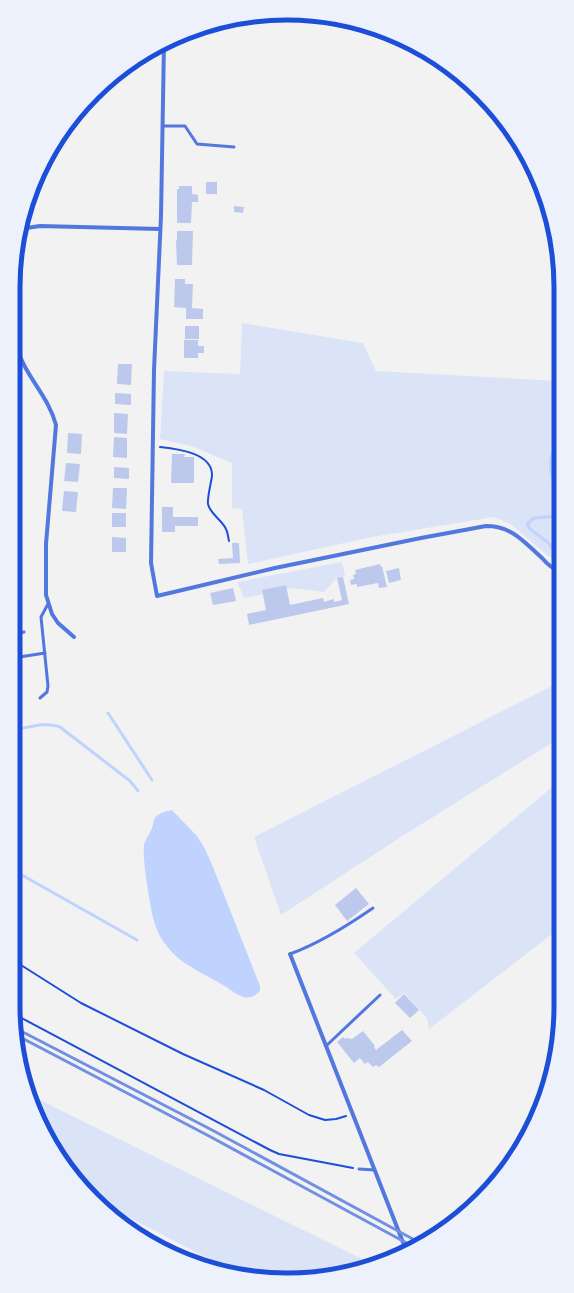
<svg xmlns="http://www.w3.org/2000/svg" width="574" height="1293" font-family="'Fira Sans Condensed',sans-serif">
<rect width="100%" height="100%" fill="#f2f2f2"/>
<g fill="#dbe4f7">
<polygon points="242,323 363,343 376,371 559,381 560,562 548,556 512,525 494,517 372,537 248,564 242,509 232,508 232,463 191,446 160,439 164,371 240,374"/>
<polygon points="342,562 345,576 337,578 324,592 292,588 244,598 237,582"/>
<polygon points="560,682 561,927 429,1029 427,1018 404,993 396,999 354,953 557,783 555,741 401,837 281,915 254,837"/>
<polygon points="27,1093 56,1108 370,1263 340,1275 287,1280 240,1275 99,1202 81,1186 50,1143"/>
</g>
<path fill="#bfd3fe" d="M172,810l25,26 8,13 8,18 47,119v5c-13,14 -24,2 -37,-6 -21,-13 -41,-19 -57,-40 -5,-6 -10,-16 -12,-24 -4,-15 -12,-62 -10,-76 1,-6 6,-11 8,-17 2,-5 1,-10 6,-13 4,-3 10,-4 14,-5z"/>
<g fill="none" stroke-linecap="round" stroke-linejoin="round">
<g stroke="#bfd3fe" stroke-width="3">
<path d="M559,446c-17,11 -4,41 0,57"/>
<polyline points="559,516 534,518 527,524 530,529 550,544 560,565"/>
<polyline points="108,713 152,780"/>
<path d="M13,730c14,-2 34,-9 47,-3l70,54 8,10"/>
<polyline points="13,870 137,940"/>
</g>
</g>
<g fill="#bdc9ec">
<rect x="206" y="182" width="11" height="12"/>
<polygon points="179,186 192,186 192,194 198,195 198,202 192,202 191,223 177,223 177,189 179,189"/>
<polygon points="234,206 244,207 243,213 234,212"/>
<polygon points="177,231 193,231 192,265 177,265 176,240 177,240"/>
<polygon points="175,279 185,279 185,284 193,284 192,308 203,309 203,319 186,319 186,308 174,307"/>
<rect x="185" y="326" width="14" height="13"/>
<polygon points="184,340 198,340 198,346 204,346 204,353 198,353 198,358 184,358"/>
<polygon points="118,364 132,364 131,385 117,384"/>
<polygon points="115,393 131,394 131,405 115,404"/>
<polygon points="114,413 128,414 127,434 114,433"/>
<polygon points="68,433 82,434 81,454 67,453"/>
<polygon points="114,437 127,438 127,458 113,457"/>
<polygon points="172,454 185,454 184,457 194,457 194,483 171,483"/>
<polygon points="66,463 80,464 78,482 64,481"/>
<polygon points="114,467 129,468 129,479 114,478"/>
<polygon points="113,488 127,488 126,509 112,508"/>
<polygon points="64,491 78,492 76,512 62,511"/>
<polygon points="162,507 173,507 173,517 198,517 198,526 175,526 175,532 162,532"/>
<rect x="112" y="513" width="14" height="14"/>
<polygon points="112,537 126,538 126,552 112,552"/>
<polygon points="232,543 239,543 240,563 219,564 218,559 233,558"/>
<polygon points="380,564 381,567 382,566 387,587 379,588 378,583 357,587 357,584 351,585 350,580 354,579 353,575 356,574 355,570"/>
<polygon points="399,568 401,580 389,583 386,571"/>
<polygon points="343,577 349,604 249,625 247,614 266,610 262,590 286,585 290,605 323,598 324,602 334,599 334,602 342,600 337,578"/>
<polygon points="233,588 236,601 213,605 210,593"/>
<polygon points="356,888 369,904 347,921 335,905"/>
<polygon points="404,994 419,1010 410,1018 395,1003"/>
<polygon points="402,1030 412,1041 379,1067 376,1065 373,1067 368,1062 365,1064 360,1058 354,1063 337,1042 343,1037 345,1039 346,1038 352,1039 363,1031 375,1046 374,1047 376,1050"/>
</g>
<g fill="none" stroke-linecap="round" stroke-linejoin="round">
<g stroke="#1d4ed8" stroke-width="2">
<path d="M160,447c18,2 53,6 52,29 -1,7 -5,23 -4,28 2,10 14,16 18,25 2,4 2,8 3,12"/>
<polyline points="13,960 81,1003 183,1054 264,1090 309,1115 325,1120 336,1119 346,1116"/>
<polyline points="14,1014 270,1150 279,1154 353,1168"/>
</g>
<g stroke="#5277de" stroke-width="3">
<polyline points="163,126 185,126 197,144 234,147"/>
<polyline points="13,634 24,632"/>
<polyline points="13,658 45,653"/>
<polyline points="40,698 47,692 48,686 41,617 48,604"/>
<path d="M290,954c30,-11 57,-28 83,-46"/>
<polyline points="326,1046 380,995"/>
<polyline points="359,1169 375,1170"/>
</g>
<g stroke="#5277de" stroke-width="4">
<path d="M164,43l-3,173 -7,154 -3,193 6,33 118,-28 146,-30 65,-12c26,0 38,16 56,32 5,6 10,11 18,13"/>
<polyline points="20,229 40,226 160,229"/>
<path d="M13,292c1,25 -1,51 11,73 11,21 26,37 32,60l-10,119v51l6,19 6,9 16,14"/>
<polyline points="290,954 406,1250"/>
</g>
<g stroke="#7290e2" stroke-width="3">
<polyline points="17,1029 212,1130 422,1244"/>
<polyline points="18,1036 209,1136 414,1247"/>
</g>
</g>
<path d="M0 0H574V1293H0ZM287 20H287A267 267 0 0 1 554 287V1006A267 267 0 0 1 287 1273H287A267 267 0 0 1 20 1006V287A267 267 0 0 1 287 20Z" fill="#edf1fc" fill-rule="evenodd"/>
<path fill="none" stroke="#1d4ed8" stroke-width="5" d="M287 20H287A267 267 0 0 1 554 287V1006A267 267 0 0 1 287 1273H287A267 267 0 0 1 20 1006V287A267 267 0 0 1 287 20Z"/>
</svg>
